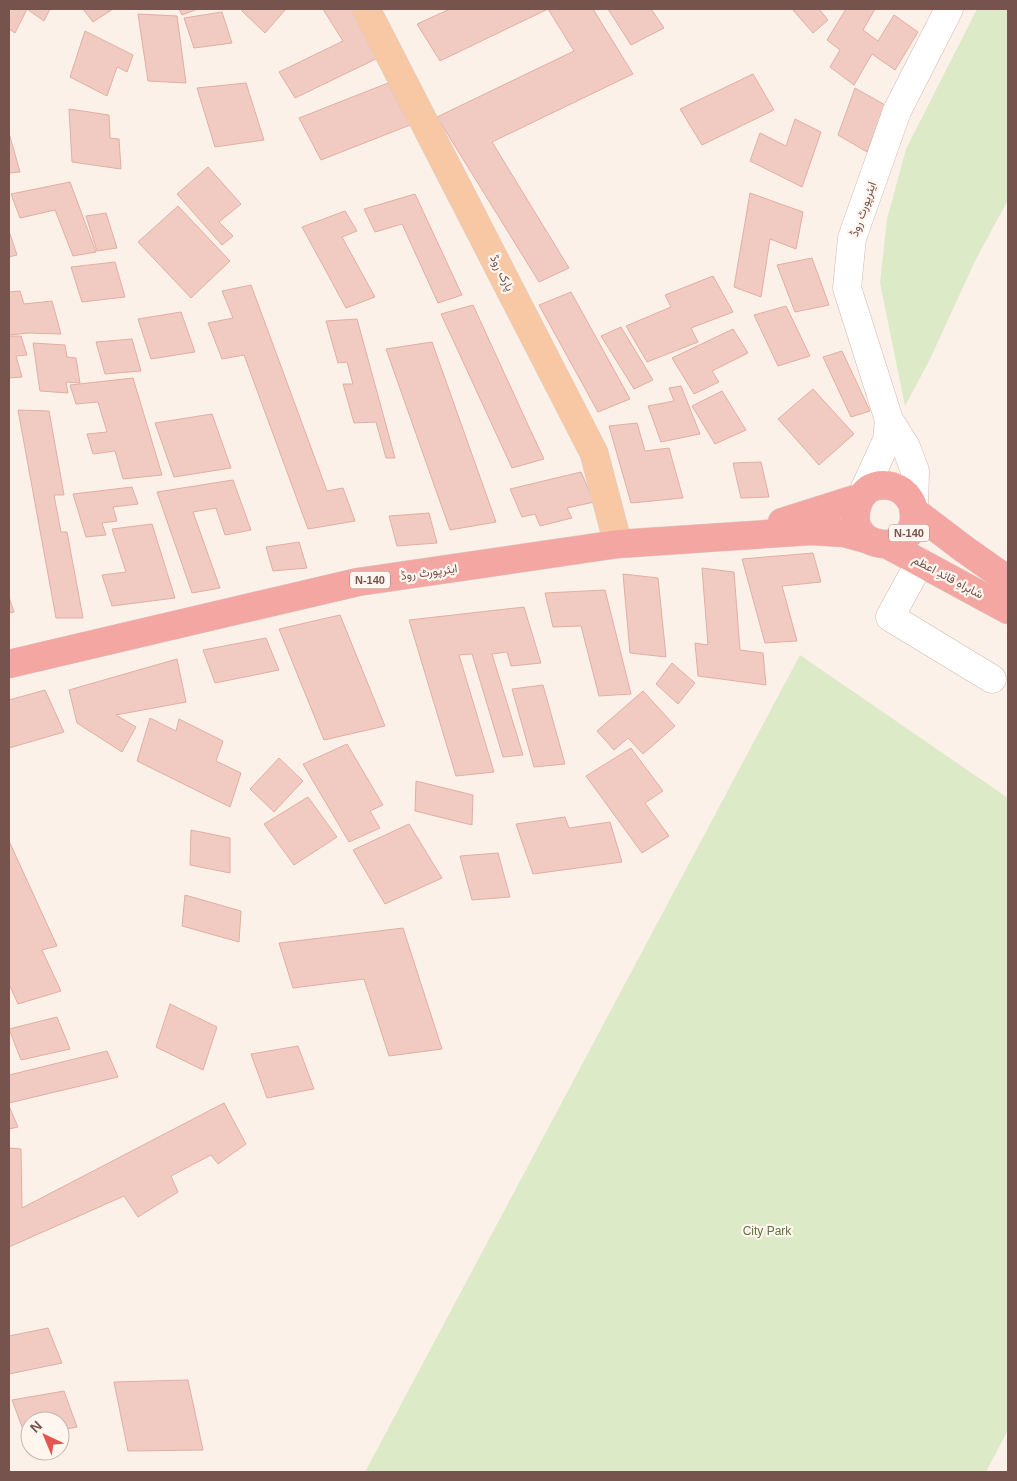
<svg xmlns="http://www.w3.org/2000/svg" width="1017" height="1481" font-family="Arial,Vazirmatn,sans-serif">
<rect width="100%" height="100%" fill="#fcf1e9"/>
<g fill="#dceac7">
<polygon points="977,9 1008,9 1008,200 976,259 930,359 905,406 880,283 887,219 906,149"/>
<polygon points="800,655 1008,798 1008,1430 986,1472 365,1472"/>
</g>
<g fill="#f1cbc1" stroke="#e3aea2">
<polygon points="9,9 50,9 44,21 27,9 15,33 9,29"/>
<polygon points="83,9 113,9 93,22"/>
<polygon points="179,9 198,9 182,15"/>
<polygon points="243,9 286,9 265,33 242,11"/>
<polygon points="323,9 351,9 380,57 295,98 279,72 343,41"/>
<polygon points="450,9 593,9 633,74 492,142 569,268 539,282 437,117 574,51 548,9 440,61 417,24"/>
<polygon points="608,9 651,9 664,28 631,45"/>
<polygon points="792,9 819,9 828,20 813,33"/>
<polygon points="846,9 875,9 863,30 878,41 894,15 918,32 895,70 872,54 854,85 830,67 840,50 827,40"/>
<polygon points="222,12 232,43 194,48 184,18"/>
<polygon points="138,14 177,16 186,83 148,81"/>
<polygon points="85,31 133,55 127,72 117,67 107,96 70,77"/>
<polygon points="753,74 774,110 702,145 680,109"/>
<polygon points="246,83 264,140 215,147 197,88"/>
<polygon points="388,83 410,125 321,160 299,118"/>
<polygon points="855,88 885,105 867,152 838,135"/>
<polygon points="69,109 109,115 110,138 119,139 121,169 72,162"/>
<polygon points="795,119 821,132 802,187 750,161 760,133 786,146"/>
<polygon points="9,133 20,172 9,173"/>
<polygon points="208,167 241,204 219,222 233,236 222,245 177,194"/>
<polygon points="70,182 96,252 73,256 55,210 20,218 11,194"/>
<polygon points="750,193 803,212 796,249 770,239 761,297 734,287"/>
<polygon points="415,194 462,295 438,303 402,224 375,232 364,209"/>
<polygon points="178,206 230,261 191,298 138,242"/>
<polygon points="345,211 357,231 342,237 375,297 346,308 302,227"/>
<polygon points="106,213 117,248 97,251 86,216"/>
<polygon points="9,231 17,255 9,257"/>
<polygon points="812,258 829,305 795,312 777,265"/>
<polygon points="115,262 125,297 82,302 71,267"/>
<polygon points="713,276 733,312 691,328 698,342 647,362 626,326 671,307 665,295"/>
<polygon points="251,285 327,491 343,488 355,521 308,529 244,355 222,359 208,323 233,318 222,291"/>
<polygon points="20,291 24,304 52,301 61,334 29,333 9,335 9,292"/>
<polygon points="571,292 630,399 598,412 539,305"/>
<polygon points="473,305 528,425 544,459 512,468 441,314"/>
<polygon points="786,306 810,356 778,366 754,315"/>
<polygon points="181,312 195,352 151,359 138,319"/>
<polygon points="357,319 395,458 386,458 376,422 354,423 343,384 353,384 347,362 338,363 326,321"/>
<polygon points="621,327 653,380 634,389 601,336"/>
<polygon points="733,329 748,353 712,371 719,382 694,394 672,358"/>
<polygon points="9,336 21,336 27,355 16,356 22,377 9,378"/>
<polygon points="132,339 141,371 105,374 96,342"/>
<polygon points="432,342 496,522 450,530 386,349"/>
<polygon points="33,343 65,345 67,357 76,358 80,383 66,382 68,393 40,391"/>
<polygon points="842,351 870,411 851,417 823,357"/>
<polygon points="133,378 162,475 123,479 115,451 93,454 87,434 107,432 98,402 76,404 70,385"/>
<polygon points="681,386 700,434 661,442 648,406 674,401 669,388"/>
<polygon points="813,389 854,434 819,465 778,419"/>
<polygon points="722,391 746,430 715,444 692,406"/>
<polygon points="18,410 49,411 64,495 54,495 61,532 67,532 83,618 56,618"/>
<polygon points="212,414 231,468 174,477 155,423"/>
<polygon points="637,423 645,451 669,448 683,498 631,503 609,426"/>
<polygon points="761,462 769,497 741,498 733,463"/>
<polygon points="581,472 594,502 567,508 572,518 540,526 535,514 522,517 510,489"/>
<polygon points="233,480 251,530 225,535 216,508 193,512 220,588 192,593 157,492"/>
<polygon points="132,487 138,504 113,507 117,521 102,523 106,535 86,537 73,494"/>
<polygon points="429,513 437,543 397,546 389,516"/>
<polygon points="152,524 175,598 112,606 102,575 126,572 112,529"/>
<polygon points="299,542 307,568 273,571 266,547"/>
<polygon points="813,553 821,582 782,586 797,641 765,643 742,559"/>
<polygon points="702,568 734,572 740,650 763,653 766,685 698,676 695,643 708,645"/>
<polygon points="623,574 658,578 666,657 630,653"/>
<polygon points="605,590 631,694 599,696 581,626 553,627 545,593"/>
<polygon points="9,597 14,612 9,613"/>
<polygon points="524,607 541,663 511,666 507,652 492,654 523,755 503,757 472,654 459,655 494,772 456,776 409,620"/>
<polygon points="340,615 385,726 324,740 279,629"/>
<polygon points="266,638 279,670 215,683 203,650"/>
<polygon points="177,659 186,702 116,715 136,727 122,752 77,723 69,690"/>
<polygon points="672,663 695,683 678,704 656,684"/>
<polygon points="543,685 565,764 534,767 512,689"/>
<polygon points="45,690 64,732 9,748 9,700"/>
<polygon points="643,691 675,726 643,754 628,738 614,750 597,731"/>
<polygon points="150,718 176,731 179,719 223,741 216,761 241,773 230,807 137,761"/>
<polygon points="347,744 383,805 370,811 380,828 349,842 303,764"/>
<polygon points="631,748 663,791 645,803 669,836 642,853 586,776"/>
<polygon points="279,758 303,781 274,812 250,789"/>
<polygon points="416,781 473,795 472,825 415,811"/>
<polygon points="308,797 337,837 294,865 264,824"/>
<polygon points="565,817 569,828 610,822 622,862 533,874 516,824"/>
<polygon points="409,824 442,878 385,904 353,850"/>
<polygon points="191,830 230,838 230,873 190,865"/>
<polygon points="9,841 57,946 42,950 61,991 18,1004 9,984"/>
<polygon points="498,853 510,897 472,900 460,856"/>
<polygon points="185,895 241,911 239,942 182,926"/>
<polygon points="403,928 442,1049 389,1056 364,979 293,988 279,943"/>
<polygon points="170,1004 217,1027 203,1070 156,1047"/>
<polygon points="57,1017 70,1049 21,1060 9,1029"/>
<polygon points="298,1046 314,1089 267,1098 251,1054"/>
<polygon points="107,1051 118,1077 9,1103 9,1075"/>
<polygon points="224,1103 246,1144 218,1164 211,1155 171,1176 178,1192 138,1217 124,1196 9,1247 9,1148 21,1149 22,1208"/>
<polygon points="9,1106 18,1127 9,1129"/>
<polygon points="48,1328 62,1363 9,1374 9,1336"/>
<polygon points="188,1380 203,1450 128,1451 114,1382"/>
<polygon points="64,1391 77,1427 60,1430 60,1421 30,1421 30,1435 25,1435 12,1400"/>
</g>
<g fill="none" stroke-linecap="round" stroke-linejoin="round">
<defs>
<g id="minor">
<polyline points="861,497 887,440 889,420"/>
<polyline points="914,511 915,471 906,447 889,420 847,288 852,238 897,111 949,9"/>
<polyline points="920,562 890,617 992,679"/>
</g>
<polyline id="major" points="366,9 594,453 618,544"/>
<g id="highway">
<polyline points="914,511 964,549 1008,580"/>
<path d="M782,522l79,-25c2,-2 5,-6 8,-8 14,-8 33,-3 41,11 4,6 4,12 4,19 -3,41 -79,30 -53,-22"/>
<polyline points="888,545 1008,610"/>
<polyline points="9,664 358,582 618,544 811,531 844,533 866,539"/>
</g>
</defs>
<use href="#minor" stroke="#d0b9b1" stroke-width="29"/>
<use href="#major" stroke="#d9cfcd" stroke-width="29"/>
<use href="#highway" stroke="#d9cfcd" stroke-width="29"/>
<use href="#minor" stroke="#fff" stroke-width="28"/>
<use href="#major" stroke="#f8c8a4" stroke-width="28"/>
<use href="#highway" stroke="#f4a7a2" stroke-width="28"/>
</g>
<g text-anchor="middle" stroke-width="4.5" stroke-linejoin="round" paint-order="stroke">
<g fill="#fff6ef" stroke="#9f847e" stroke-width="1">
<rect x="889" y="524.5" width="40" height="17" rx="4"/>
<rect x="350" y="571.5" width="40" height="17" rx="4"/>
</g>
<g font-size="11" font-weight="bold" fill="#76534d">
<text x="909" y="537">N-140</text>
<text x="370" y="584">N-140</text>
</g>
<g font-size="12" fill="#76534d" stroke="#fff6ef">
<text transform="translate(863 209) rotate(-71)" y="4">ایئرپورٹ روڈ</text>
<text transform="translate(502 273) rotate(63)" y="4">پارک روڈ</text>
<text transform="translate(429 572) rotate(-8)" y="4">ایئرپورٹ روڈ</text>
<text transform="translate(948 577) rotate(28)" y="4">شاہراہِ قائدِ اعظم</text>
</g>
<g font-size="12" fill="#5b7541" stroke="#fff6ef">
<text x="767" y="1235">City Park</text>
</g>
</g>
<rect width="1017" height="1481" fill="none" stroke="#76534d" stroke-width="20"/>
<g transform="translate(45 1436) rotate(316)"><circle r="24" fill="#fff6ef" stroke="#c8b5ae"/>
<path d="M0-4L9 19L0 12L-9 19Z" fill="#e25652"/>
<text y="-8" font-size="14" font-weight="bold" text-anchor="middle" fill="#76534d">N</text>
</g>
</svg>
